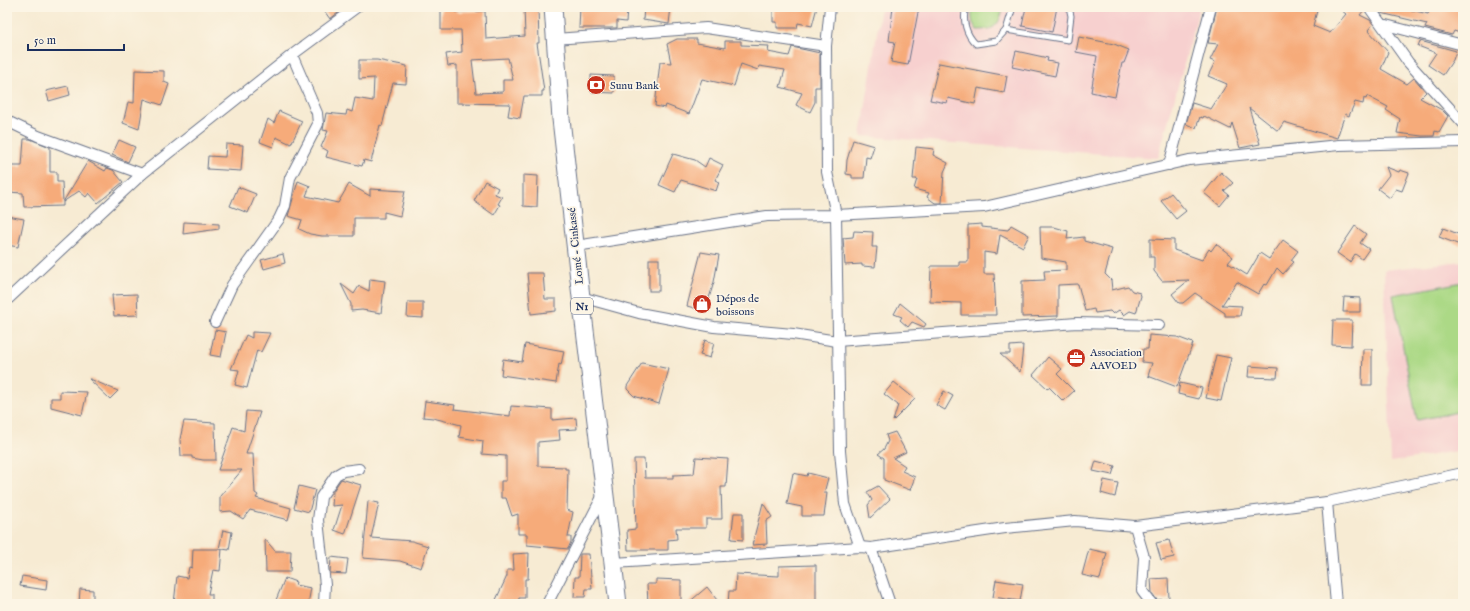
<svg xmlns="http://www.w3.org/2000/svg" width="1470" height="611" font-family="'IM FELL English',serif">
<rect width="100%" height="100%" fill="#fcf5e5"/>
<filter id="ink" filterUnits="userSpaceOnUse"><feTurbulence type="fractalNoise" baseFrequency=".025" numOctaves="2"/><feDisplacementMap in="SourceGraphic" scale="8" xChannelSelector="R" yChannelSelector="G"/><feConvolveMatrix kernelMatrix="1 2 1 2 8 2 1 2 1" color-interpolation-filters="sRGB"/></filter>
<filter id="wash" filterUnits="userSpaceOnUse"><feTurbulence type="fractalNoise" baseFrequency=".012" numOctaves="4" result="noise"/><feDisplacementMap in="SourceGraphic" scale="16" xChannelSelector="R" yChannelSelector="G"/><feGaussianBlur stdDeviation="0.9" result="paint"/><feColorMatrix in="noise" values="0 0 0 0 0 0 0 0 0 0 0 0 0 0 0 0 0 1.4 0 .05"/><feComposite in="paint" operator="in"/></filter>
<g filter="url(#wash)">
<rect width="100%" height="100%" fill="#f7ebd3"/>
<g fill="#f7d0cf">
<polygon points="881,7 1200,7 1158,158 861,136"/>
<polygon points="1463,261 1463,450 1391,462 1384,270"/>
</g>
<g fill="#acd986" stroke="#648472">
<path d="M973,7h31c-6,18 -7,23 -27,23 -6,-8 -6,-13 -4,-23z"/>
<polygon points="1463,282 1463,411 1417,420 1393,295"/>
</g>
<g id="blocks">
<g fill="#f6ab7a" fill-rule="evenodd">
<polygon points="332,7 346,7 330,19 325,12"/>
<path d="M441,7h15v5l29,-1 1,28 39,-3 -1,-29h14l1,36h-2l7,48h-2v5h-18l-4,22 -12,-2 2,-12 -53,-1v-38l-9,1 -2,-12 16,-2 -1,-22h-20zM508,58l5,22h-10v12l-27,1 -4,-33z"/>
<polygon points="580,7 609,7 627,10 626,22 617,21 617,28 579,28"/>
<polygon points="644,7 671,7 669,24 643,20"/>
<polygon points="773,7 817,7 812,26 798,23 797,28 777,28 777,22 773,22"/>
<polygon points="893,7 919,7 908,65 891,62 895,42 889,41"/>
<polygon points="1026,7 1057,7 1052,32 1022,26"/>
<polygon points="1217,7 1318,7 1313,26 1330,33 1346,14 1337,7 1363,7 1364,10 1360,15 1370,20 1373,24 1368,30 1388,52 1381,69 1407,84 1414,78 1426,92 1420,98 1442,110 1448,116 1439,132 1435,131 1434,136 1422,136 1397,133 1400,119 1386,110 1388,107 1367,96 1366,99 1364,98 1363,104 1355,102 1349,116 1345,114 1337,138 1284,122 1278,131 1249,108 1260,144 1240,148 1232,123 1230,129 1204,116 1203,118 1200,117 1196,128 1186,124 1192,103 1211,109 1227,84 1208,76 1215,62 1210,60 1218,44 1208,43"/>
<polygon points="1377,7 1399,7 1428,14 1431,7 1463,7 1463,34 1454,31 1452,35 1425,28 1427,24 1381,13"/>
<polygon points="1079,37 1114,44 1129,50 1124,63 1122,63 1115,97 1091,92 1097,56 1076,52"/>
<polygon points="677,39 697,39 697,43 725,48 725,41 741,41 741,45 769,46 768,52 789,56 792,47 820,53 820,87 815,87 815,102 810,112 796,105 802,93 780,87 785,70 759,66 758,70 741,64 734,86 702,79 689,114 666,105 665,108 655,106 660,62 671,63 667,44"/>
<polygon points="1420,41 1456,51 1453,60 1443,75 1428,65 1436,53 1418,46"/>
<polygon points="1016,51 1048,58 1047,61 1058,63 1055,76 1012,67"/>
<polygon points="359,60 377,60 407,66 406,84 393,83 382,126 380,125 371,162 364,160 362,166 326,157 328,151 321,147 328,131 323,130 326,113 346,115 347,110 352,112 355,98 373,101 374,78 359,79"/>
<polygon points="939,63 1007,76 1004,93 978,88 975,104 948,98 947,103 930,100"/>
<polygon points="135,70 164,71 164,82 169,84 162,105 144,99 139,129 123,123 128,102 134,103"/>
<polygon points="591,75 614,76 614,93 591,92"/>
<polygon points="68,86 70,95 49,101 46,91"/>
<polygon points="279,111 302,121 291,144 276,137 273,147 260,142 268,119 274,123"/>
<polygon points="24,139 30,139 50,147 50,172 57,172 57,182 62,182 63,202 88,161 105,171 107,168 113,170 123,182 98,203 89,193 86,197 79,191 63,202 63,206 24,207 23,193 7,192 7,166 22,166"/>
<polygon points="119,140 135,147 128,162 112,155"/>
<polygon points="853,140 874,146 870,158 866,157 864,178 852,178 852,175 846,174 847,160"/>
<polygon points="226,144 243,145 241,171 207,169 208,156 225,157"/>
<polygon points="916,147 934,149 933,155 948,163 944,172 942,203 935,203 927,197 929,193 914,189 917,179 913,179"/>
<polygon points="673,154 695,160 705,167 709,158 723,165 715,180 719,182 716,191 681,180 675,192 659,185"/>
<polygon points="1386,167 1399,172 1400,170 1409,173 1402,191 1396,189 1390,198 1378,189 1389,175"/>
<polygon points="1221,172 1233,183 1224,191 1229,195 1220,206 1204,193"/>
<polygon points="523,175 538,176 537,207 523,206"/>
<polygon points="298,181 310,186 306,196 338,203 349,184 370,196 370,189 405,191 400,216 384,212 384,218 354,218 354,236 322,236 310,234 299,229 302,220 288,216"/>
<polygon points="485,181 498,188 495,194 502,197 498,204 500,205 494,215 474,201"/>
<polygon points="238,187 256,194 248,213 230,206"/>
<polygon points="1171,193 1186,211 1176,219 1161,201"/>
<polygon points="7,216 24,219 18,247 7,245"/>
<polygon points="184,222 219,224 219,229 183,234"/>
<polygon points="982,224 982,227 1008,230 1011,225 1029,235 1023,247 1000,235 997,254 984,252 984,274 994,274 996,315 961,315 961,303 930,302 931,266 959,266 959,262 968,262 968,225"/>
<polygon points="1355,226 1366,234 1360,243 1369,249 1362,259 1355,254 1350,262 1337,253"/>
<polygon points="1040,227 1054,227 1068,231 1067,239 1084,237 1084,241 1112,249 1105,274 1111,280 1112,290 1128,286 1132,291 1140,293 1141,296 1136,313 1130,311 1124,315 1119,310 1113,314 1110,311 1095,313 1094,309 1085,311 1078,284 1058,285 1058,316 1022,317 1022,281 1045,280 1044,271 1066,270 1066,262 1041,258"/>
<polygon points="1443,228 1463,236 1460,245 1439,237"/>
<polygon points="854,231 873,232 872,247 877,247 875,267 862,266 862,264 845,265 843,238 853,237"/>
<polygon points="1150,239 1174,240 1174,250 1202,260 1209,249 1211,251 1216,244 1233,257 1228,263 1247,275 1260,253 1269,259 1283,240 1298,251 1291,260 1294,262 1283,274 1277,268 1267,285 1264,284 1258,294 1237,282 1222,305 1242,306 1240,316 1225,316 1225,313 1195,293 1183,303 1179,303 1172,294 1189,280 1162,281 1154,271 1154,257 1150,257"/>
<polygon points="701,252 719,255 714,282 705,311 687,306"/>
<polygon points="283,254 285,263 264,269 261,260"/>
<rect x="649" y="259" width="10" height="32"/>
<polygon points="527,273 543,273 545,299 556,299 556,311 531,314"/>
<polygon points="370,279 385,281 381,313 362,310 351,311 351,304 341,284 354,294 359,286 369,291"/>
<polygon points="137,294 138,315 114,316 112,295"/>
<polygon points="1344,297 1360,298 1360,312 1343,312"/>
<polygon points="408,302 423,302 423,318 407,317"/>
<polygon points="900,303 926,324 924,327 912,322 908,327 900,320 902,317 894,314"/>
<polygon points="1333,320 1352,320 1351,346 1332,345"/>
<polygon points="215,330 226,332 221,357 210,355"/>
<polygon points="252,332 270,333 261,352 257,350 247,388 235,385 239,370 231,369 246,335 252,338"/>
<polygon points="1149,335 1177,337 1193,343 1177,387 1148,376 1152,363 1142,362 1143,349 1148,349"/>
<polygon points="705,340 714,343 710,358 700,355"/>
<polygon points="525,344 564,351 561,365 559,364 556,383 501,375 503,359 522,362"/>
<polygon points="1023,345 1022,357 1020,372 1000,354 1010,354 1010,346"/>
<polygon points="1363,349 1372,349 1372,385 1362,385"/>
<polygon points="1216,355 1231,358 1221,401 1206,398"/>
<polygon points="1048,357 1062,369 1057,374 1074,391 1063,401 1049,387 1048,389 1033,375"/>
<polygon points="642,363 669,369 659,404 634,396 627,389 627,386"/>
<polygon points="1249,366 1278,368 1277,378 1248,377"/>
<polygon points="89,379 90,379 118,391 110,399"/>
<polygon points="894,382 915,399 893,421 898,405 884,394"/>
<polygon points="1180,383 1202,388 1199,399 1178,394"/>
<polygon points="60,391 87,392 82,415 51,407 51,398 60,398"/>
<polygon points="944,391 953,396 945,410 936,405"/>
<polygon points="425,401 455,405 454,409 510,416 511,406 552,409 552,420 576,418 577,429 559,430 560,440 538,442 538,466 565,467 565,469 568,469 567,510 573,512 568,537 571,537 571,542 568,549 527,545 527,534 518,534 518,514 512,516 506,498 501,498 501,481 506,481 506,456 482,454 483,441 459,437 461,425 433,418 423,417"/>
<polygon points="246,411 260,412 246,454 253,454 255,493 258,495 256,498 291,508 288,520 250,510 243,519 231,511 220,512 220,496 242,470 218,470 233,427 244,431"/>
<polygon points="184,421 215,423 216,460 203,460 192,458 192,456 181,456 180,439"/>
<polygon points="895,432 906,452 893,458 905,466 902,471 915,477 910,490 884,480 884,458 878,454 884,449 888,441 886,435"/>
<polygon points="696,457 728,459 726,487 721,487 722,519 706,519 706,528 676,528 677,539 668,540 668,550 628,550 627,530 636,529 634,459 644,459 645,478 673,478 673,475 694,474"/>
<polygon points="1096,461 1115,466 1112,475 1093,471"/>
<polygon points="793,473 807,476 808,473 828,478 824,493 827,493 824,516 802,516 802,507 787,504"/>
<polygon points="341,479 361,485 345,534 334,530 342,505 332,506 333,491"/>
<polygon points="1104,480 1118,483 1115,497 1101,493"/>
<polygon points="299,486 315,490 309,512 294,508"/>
<polygon points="878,486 890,499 870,518 868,505 872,500 867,492"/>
<polygon points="368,501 379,503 371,538 412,541 428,546 421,568 400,561 363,558"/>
<polygon points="763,503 772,517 766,521 767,544 752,545"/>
<polygon points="734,513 743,513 743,540 731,539"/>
<polygon points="223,530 232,532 229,550 222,549 220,571 213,570 208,594 212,594 212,604 174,604 177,576 187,578 189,567 192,568 193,549 222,549 219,549"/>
<polygon points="265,539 275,551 291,551 290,572 266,572"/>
<polygon points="1169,540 1174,557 1161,560 1156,543"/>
<polygon points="1089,549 1107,553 1100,579 1082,575"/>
<polygon points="529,553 528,579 525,579 525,598 519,598 518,604 494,604 507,576 507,570 514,570 513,554"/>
<polygon points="580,554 589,554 592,589 586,589 585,597 574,597 575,577 579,577"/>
<polygon points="331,557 348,559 346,574 330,573"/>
<polygon points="816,565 816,604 728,604 729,591 735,591 736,574 779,576 779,566"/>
<polygon points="22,576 47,580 46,590 20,586"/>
<polygon points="285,578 296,582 295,585 311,588 308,604 286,604 276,600"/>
<polygon points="1168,578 1169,599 1157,600 1152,593 1151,579"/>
<polygon points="656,579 681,580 681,604 648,604 647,584 656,584"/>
<polygon points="996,580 1023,584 1020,601 993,597"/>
<polygon points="707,587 720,604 687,604"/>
<polygon points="80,589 93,590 93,604 79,604"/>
</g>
</g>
</g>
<g filter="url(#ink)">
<use href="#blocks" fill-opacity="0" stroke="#687187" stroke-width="1"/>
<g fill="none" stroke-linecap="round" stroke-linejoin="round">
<defs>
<g id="service">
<path d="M966,7c-4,13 0,28 10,37l20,-3 10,-11 7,-23"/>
<polyline points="1006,30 1068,40 1071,16 1069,7"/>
</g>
<g id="minor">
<polyline points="830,7 826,46 827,172 836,215 840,451 845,504 860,547"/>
<polyline points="1369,7 1408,62 1463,123"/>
<polyline points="1382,24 1463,45"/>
<polyline points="555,39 706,28 826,46"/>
<polyline points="7,121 38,136 142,174"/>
<polyline points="1169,165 1211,7"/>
<polyline points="576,246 767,216 836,215 984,207 1189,160 1339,145 1463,142"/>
<polyline points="581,297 639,313 714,327 793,334 837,341 1077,323 1159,325"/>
<polyline points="7,300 142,174 292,55 357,7"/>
<polyline points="215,322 232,285 279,219 285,206 290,178 318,124 317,113 292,55"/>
<polyline points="1327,502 1336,604"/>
<polyline points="1135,526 1144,557 1142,591 1152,604"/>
<polyline points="871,548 890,604"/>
<polyline points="614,563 860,547 871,548 1005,528 1075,521 1135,526 1327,502 1463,473"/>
<polyline points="324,604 325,585 318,520 321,497 336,475 343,471 359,469"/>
<polyline points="547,604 603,495"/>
</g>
<polyline id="trunk" points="553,7 561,119 581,297 618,604"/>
</defs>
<use href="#service" stroke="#687187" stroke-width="7"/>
<use href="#minor" stroke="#687187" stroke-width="12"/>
<use href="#trunk" stroke="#687187" stroke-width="19"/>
<use href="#service" stroke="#fff" stroke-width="5"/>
<use href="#minor" stroke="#fff" stroke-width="10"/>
<use href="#trunk" stroke="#fff" stroke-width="17"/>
</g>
</g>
<defs>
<symbol id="bank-disc" viewBox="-11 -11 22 22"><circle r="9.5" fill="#c8321e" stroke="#fcf5e5"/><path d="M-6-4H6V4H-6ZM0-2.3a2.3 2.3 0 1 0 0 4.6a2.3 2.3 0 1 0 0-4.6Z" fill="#fff"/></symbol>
<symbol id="shop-disc" viewBox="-11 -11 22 22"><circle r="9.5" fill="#c8321e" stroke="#fcf5e5"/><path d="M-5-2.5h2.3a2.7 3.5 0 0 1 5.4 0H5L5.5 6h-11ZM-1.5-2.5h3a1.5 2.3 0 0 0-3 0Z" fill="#fff"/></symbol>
<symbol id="office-disc" viewBox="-11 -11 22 22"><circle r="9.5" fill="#c8321e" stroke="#fcf5e5"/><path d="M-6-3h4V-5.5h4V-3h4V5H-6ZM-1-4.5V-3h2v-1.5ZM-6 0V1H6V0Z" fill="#fff"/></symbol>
</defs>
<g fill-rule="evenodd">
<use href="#bank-disc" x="585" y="74" width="22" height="22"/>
<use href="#shop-disc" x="691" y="293" width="22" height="22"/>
<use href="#office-disc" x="1065" y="347" width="22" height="22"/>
</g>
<g text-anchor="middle" stroke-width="3.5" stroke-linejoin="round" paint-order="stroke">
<rect fill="#fcf5e5" stroke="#5e6a86" stroke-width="1" x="571" y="298" width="22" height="16" rx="3"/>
<g font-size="10" font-weight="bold" fill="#1b2f5e">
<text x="582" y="310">N1</text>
</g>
<g font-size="11" fill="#1b2f5e" stroke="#fcf5e5" text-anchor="start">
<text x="610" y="89">Sunu Bank</text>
<text x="716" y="302">Dépos de<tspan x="716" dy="13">boissons</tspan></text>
<text x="1090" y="356">Association<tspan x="1090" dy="13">AAVOED</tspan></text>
</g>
<g font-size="11" fill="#1b2f5e" stroke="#fcf5e5">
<text transform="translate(575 246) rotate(-96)" y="4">Lomé - Cinkassé</text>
</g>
</g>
<rect width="1470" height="611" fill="none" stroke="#fcf5e5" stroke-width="24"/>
<path d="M28 44v6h96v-6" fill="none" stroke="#1b2f5e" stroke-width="2"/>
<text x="34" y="44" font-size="12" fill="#1b2f5e" stroke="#fcf5e5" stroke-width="3" paint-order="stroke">50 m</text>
</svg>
